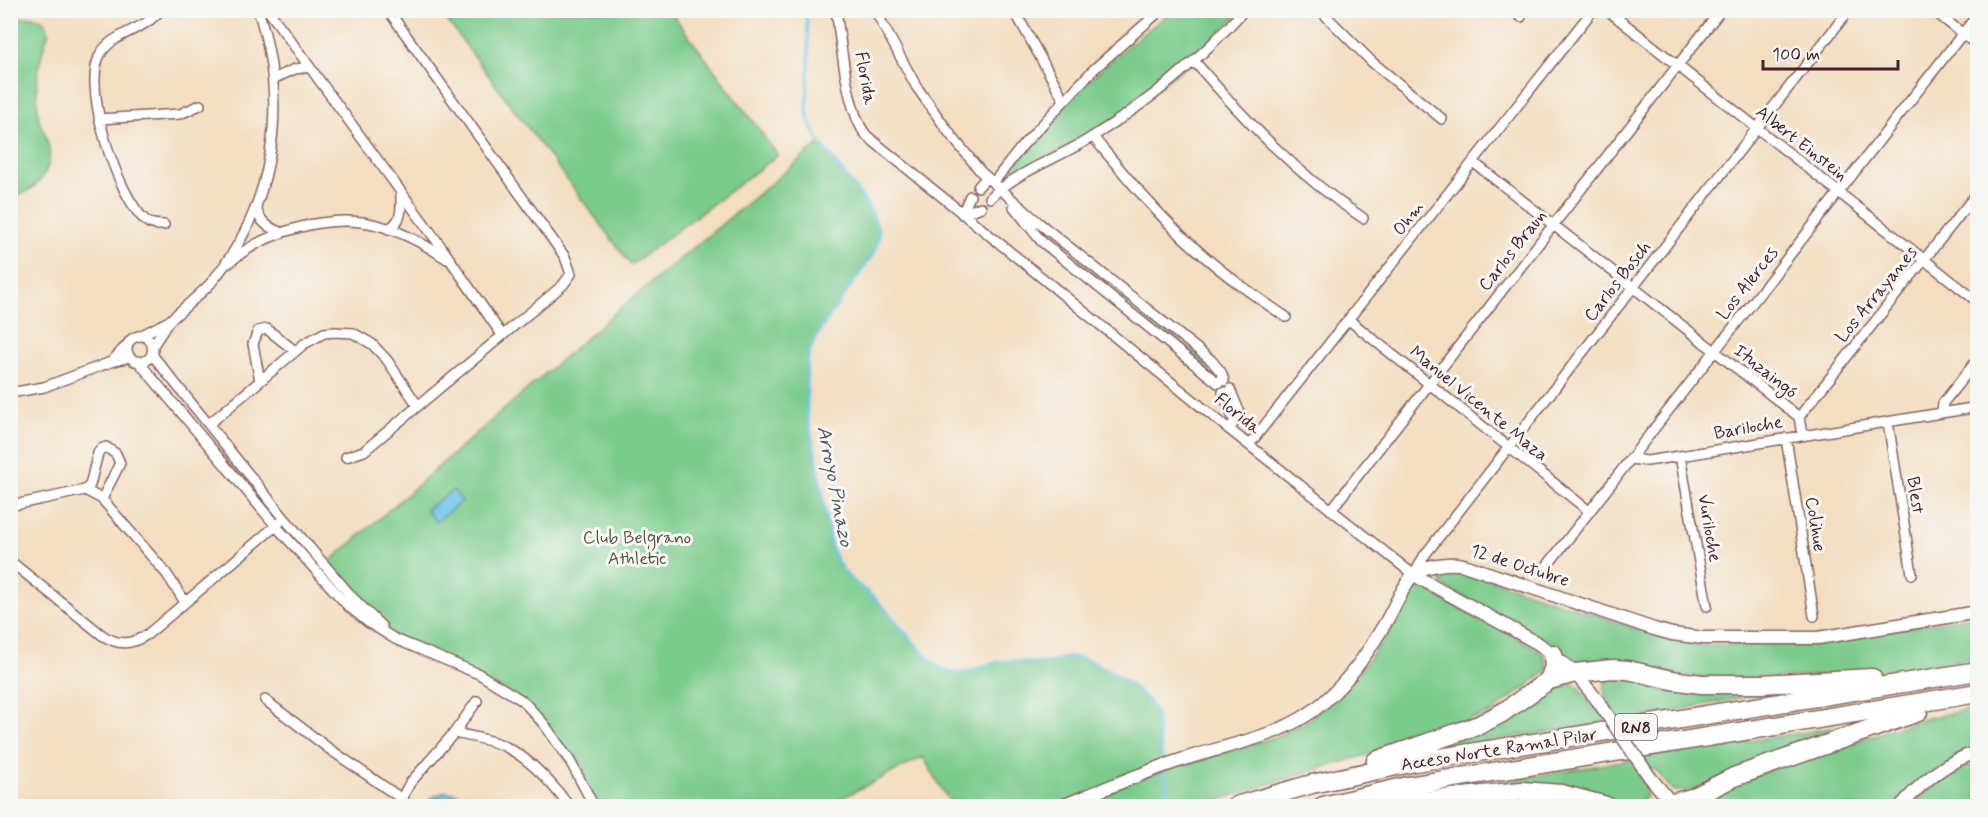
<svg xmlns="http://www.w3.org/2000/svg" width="1988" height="817" font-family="Mynerve,sans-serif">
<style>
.green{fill:#7acb8c;stroke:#62755c;stroke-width:1.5}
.water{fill:#6bc4e8;stroke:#5a728a;stroke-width:1.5}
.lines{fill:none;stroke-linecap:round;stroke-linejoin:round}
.stream{stroke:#6bc4e8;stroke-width:3}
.minor-casing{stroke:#856260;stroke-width:12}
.tertiary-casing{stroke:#856260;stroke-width:15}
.motorway-casing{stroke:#856260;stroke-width:21}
.minor{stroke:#fff;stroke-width:9}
.tertiary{stroke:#fff;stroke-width:12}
.motorway{stroke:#fff;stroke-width:18}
.tertiary-bridge-casing{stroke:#856260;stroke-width:15;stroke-linecap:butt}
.tertiary-bridge{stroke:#fff;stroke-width:12}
.labels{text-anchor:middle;stroke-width:6;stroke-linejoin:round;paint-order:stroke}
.shield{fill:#f6f6f2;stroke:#7e6067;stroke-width:1.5}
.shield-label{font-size:16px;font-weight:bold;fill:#4a1f2b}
.street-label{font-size:18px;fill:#4a1f2b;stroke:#f6f6f2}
.park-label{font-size:18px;fill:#585348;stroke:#f6f6f2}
.water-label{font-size:20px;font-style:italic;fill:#545164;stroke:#f6f6f2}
</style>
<rect width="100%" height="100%" fill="#f6f6f2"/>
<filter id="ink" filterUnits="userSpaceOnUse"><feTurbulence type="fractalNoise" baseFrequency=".0167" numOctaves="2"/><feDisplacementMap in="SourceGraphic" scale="12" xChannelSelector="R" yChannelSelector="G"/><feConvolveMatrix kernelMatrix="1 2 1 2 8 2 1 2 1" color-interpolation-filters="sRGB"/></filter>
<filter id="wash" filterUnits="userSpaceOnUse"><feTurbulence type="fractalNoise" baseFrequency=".008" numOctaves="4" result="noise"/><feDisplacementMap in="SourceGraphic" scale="24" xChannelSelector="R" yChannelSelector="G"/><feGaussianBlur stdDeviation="1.35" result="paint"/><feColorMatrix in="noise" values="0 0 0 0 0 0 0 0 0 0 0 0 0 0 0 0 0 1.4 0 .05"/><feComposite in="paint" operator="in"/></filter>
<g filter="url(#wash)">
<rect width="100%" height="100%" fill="#f3dec1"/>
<path class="green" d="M440 11H670L778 155 631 265Z
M1172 11H1241C1224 28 1207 47 1189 63 1137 108 1078 143 1017 173L1012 175 1009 174C1050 112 1113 55 1172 11Z
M11 16C29 22 42 8 49 32 42 51 36 71 37 91 37 99 37 110 39 118 40 126 45 133 47 140 56 167 38 192 11 197Z
M820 143 862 197 871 211 879 230V239L872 255 822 327 809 351 807 366V415L816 456 831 546C834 556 839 566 846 574 856 584 868 592 878 601 895 617 928 666 949 672 965 677 985 663 1002 661 1016 660 1030 663 1043 663 1054 663 1063 655 1074 657 1099 660 1145 690 1155 712L1163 766 1062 806H952L923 757 826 806H594L578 774 516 696 395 639 326 565 617 311Z
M1039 230 1213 367 1212 369 1208 370 1049 243 1039 232Z
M1456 568 1671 640 1696 645H1713L1823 642 1977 615V658L1895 670 1829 676 1713 679 1579 663 1522 627 1447 588 1442 584 1441 578 1444 570Z
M1420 589H1424L1532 646 1544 655 1548 670 1492 712 1386 749 1272 783 1200 806H1074L1137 779 1275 737 1303 724 1342 692 1358 674 1390 630 1406 599 1415 590Z
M1610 676 1784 689 1622 721 1411 752 1541 692 1571 682 1579 687 1593 709 1610 705C1604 695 1601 685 1610 676Z
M1977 708V747L1915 783 1894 806H1700L1702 803 1740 780 1922 719Z
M1871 722 1689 791H1673L1655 769 1638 772 1646 786V797L1638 803 1629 804 1460 789 1646 757Z
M1977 762V806H1912L1943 777Z
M1512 796 1587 806H1411Z"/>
<path class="water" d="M453 490 462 501 436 522 426 510Z
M445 792 459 794 472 806H423L432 798Z"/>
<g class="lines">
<path class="stream" d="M806 10 809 55 807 109 809 121 820 143 862 197 871 211 879 230V239L872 256 822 327 809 351 807 366V415L816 456 831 546C834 556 839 566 846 574 856 584 868 592 878 601 895 617 928 666 949 672 965 677 986 663 1002 661 1016 660 1030 663 1043 663 1054 663 1063 655 1074 657 1099 660 1145 690 1155 712L1163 763
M1164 770 1170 806"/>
</g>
</g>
<g filter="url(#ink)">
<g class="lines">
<defs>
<path id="minor" d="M160 10C145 31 109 33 99 57 83 92 118 197 146 221 151 225 158 225 164 225
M268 10 442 248 502 335
M836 10C841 42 847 114 867 136L1230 430 1414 575 1424 556 1849 10
M875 10 916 86 950 134 981 172 1039 223 1211 360 1221 372 1224 381
M1014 10 1064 100
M1320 10 1372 62 1442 119
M1513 10 1521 17
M1607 10 1978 302
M1933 10 1978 46
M1195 62C1245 120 1298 176 1363 218
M273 79 295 69 309 67
M99 119 180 114 200 105
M1093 137C1125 175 1157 215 1195 248 1223 274 1255 296 1286 317
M1473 162 1799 417 1802 435
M993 183 1023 145 1093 70 1161 10
M978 187 987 177
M990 198C1018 171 1059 158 1092 137 1149 102 1200 60 1244 10
M256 207C259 222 269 228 282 233
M1014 207 1041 241 1218 383
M962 214 981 207
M962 214 970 196
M388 229C403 221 401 210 401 195
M229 263C265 231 330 213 377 225 401 231 426 245 447 259
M1349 320 1589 511
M169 321C183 309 197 297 210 284 275 207 289 105 258 10
M140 336 169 321 152 347
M127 349a13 13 0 1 1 26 0a13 13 0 1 1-26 0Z
M128 344 111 362 130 357
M152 352 154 357 285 519 353 598 382 627
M138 361 276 526 348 606 369 623 395 639 479 674 523 701 544 724 570 761 594 806
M260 381 253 344 258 331 267 329 295 351
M1223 392 1234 420
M10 393 44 387 111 362
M1942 413 1943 403 1978 359
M1799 417 1978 192
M1888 422 1912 574
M209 424 304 344 324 333 334 332 353 333 372 344 387 360 418 406
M1230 430 1239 411 1230 389
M1786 438 1814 616
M1249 445 1593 10
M1680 456 1707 606
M346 457 364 451 563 285 571 274 565 257 388 10
M1631 459 1647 461 1680 456 1978 407
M85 490 90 485 98 453 101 449 106 447 116 454 120 463 102 499
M10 506 85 490 102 499 166 573 185 602
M1331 510 1721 10
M10 561 102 635C119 646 131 645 148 634L279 523
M1543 571 1978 14
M265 700 328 748 402 799
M454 733C470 736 488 739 504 746 531 759 552 783 569 806
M401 806 405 792 410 783 454 733 477 701"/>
<path id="tertiary" d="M1414 575 1539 644 1575 673 1598 701
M1649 776 1674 806
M1062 806C1102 790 1141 773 1181 760 1229 744 1285 737 1324 702 1351 678 1369 651 1387 620 1395 606 1402 588 1412 576 1422 565 1450 562 1464 565L1654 629 1672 634 1703 638H1818L1978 612
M1901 806C1922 782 1946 761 1978 752"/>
<path id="motorway" d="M1549 680 1554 667 1553 654
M1376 761 1479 725 1502 713 1549 680 1575 673 1613 669 1628 670 1672 680 1701 684H1761L1872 678
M1236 806 1312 784 1415 762 1978 671
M1323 806 1408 786 1449 779 1978 693
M1374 806 1522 791 1561 794 1606 806
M1661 806 1692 798 1734 777 1918 712"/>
</defs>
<use href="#minor" class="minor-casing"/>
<use href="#tertiary" class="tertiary-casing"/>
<use href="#motorway" class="motorway-casing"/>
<use href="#minor" class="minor"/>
<use href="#tertiary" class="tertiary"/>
<use href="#motorway" class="motorway"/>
<defs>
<path id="tertiary-bridge" d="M1598 701 1649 776"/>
</defs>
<use href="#tertiary-bridge" class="tertiary-bridge-casing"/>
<use href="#tertiary-bridge" class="tertiary-bridge"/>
</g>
</g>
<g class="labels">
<rect class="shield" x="1615" y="714" width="42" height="26" rx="4.5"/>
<g class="shield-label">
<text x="1636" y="733">RN8</text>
</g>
<g class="street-label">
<text transform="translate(866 78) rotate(80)" y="6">Florida</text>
<text transform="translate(1802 143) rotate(38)" y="6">Albert Einstein</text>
<text transform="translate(1408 218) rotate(-52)" y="6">Ohm</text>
<text transform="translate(1512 250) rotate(-52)" y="6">Carlos Braun</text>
<text transform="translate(1617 281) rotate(-52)" y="6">Carlos Bosch</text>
<text transform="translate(1747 283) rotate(-52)" y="6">Los Alerces</text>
<text transform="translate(1876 294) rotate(-51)" y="6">Los Arrayanes</text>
<text transform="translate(1766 371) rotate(38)" y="6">Ituzaingó</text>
<text transform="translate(1479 403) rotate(39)" y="6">Manuel Vicente Maza</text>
<text transform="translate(1238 413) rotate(39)" y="6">Florida</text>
<text transform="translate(1748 427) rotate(-10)" y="6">Bariloche</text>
<text transform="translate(1916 495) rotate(81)" y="6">Blest</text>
<text transform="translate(1816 524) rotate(81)" y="6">Colihue</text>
<text transform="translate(1710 528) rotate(80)" y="6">Vuriloche</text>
<text transform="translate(1520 565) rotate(18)" y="6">12 de Octubre</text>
<text transform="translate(1499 749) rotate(-9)" y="6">Acceso Norte Ramal Pilar</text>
</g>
<g class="park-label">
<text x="637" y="543">Club Belgrano<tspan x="637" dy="21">Athletic</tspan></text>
</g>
<g class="water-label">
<text transform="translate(836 486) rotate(79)" y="7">Arroyo Pinazo</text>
</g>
</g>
<rect width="1988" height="817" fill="none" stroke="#f6f6f2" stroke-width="36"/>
<path d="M1763 60v9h135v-9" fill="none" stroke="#4a1f2b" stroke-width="3"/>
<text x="1772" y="60" font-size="18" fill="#4a1f2b" stroke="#f6f6f2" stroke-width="4.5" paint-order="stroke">100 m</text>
</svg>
